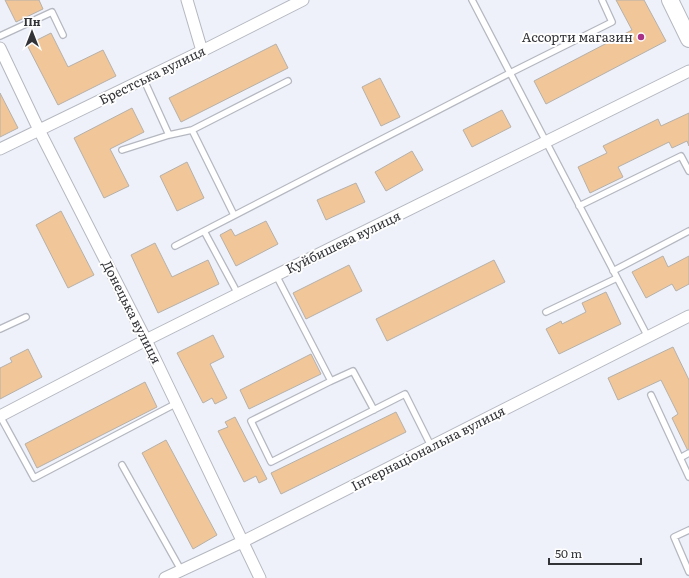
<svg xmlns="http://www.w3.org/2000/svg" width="689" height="578" font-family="Literata,serif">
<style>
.building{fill:#f1c799;stroke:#b6b0a9}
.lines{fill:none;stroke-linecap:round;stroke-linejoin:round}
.service-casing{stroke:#b5b8c0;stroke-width:8}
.minor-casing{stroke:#b5b8c0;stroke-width:13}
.secondary-casing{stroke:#b5b8c0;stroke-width:18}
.service{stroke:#fff;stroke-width:5.5}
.minor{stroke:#fff;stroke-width:11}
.secondary{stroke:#fff;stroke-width:16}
.poi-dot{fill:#a93288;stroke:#fefefe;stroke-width:1.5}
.labels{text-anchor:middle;stroke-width:4;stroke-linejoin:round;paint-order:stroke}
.poi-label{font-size:13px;fill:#323337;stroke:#fefefe;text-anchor:end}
.street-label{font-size:13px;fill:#323337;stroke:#fefefe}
</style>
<rect width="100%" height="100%" fill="#eef1fa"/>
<path class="building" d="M5 0H39L43 9 16 22Z
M616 0H644L666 41 546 104 534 81 632 30Z
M51 33 68 67 103 50 116 76 58 105 27 45Z
M276 44 288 68 181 122 169 98Z
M380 78 400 117 381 126 362 87Z
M0 93 18 128 0 137Z
M132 108 144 132 110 149 129 186 104 198 74 138Z
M502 110 511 127 472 147 463 130Z
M689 113V146L687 141 672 148 669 142 618 167 623 177 590 193 578 167 607 153 603 146 658 119 661 126Z
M412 151 423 170 386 191 375 172Z
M187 162 204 198 177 211 160 176Z
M356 183 365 202 326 220 317 200Z
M61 211 94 275 68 288 36 225Z
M266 221 278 244 236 266 220 235 231 229 235 236Z
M155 243 172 277 208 260 219 284 158 313 131 255Z
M663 256 668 267 689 256V284L676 291 672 284 646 298 632 272Z
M494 260 505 282 387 341 376 319Z
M349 265 362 291 306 319 293 293Z
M606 292 621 324 559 354 546 329 561 321 562 324 586 312 582 303Z
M213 335 224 357 210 364 227 398 215 404 212 398 203 403 177 353Z
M673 347 689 380V453L672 418 678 414 661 380 618 400 608 378Z
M28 349 42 377 0 399V368L12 362 10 358Z
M311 354 321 374 249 409 240 390Z
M145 382 157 407 37 468 25 444Z
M396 412 406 432 281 494 271 473Z
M235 417 267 479 259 483 256 476 244 482 218 431 228 427 225 422Z
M166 440 217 535 193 549 142 453Z"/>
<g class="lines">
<defs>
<path id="service" d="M472 0 648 337
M0 36 52 12 63 35
M144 80 169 135
M192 130 234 215
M122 150 169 135 192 130 288 81
M579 206 681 156 689 171
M204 231 238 294
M175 246 510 73 612 22 602 0
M613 271 689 231
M276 275 331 381 251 421 271 462 405 394 431 446
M546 312 617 278
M0 329 26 317
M331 381 353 371 374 410
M651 395 689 477
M0 416 34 478 177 403
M680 458 689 453
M122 465 181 570
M689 530 674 537 689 572"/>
<path id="minor" d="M187 0 202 51
M0 48 39 130 146 340 260 578
M0 149 202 51 303 0
M0 416 146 340 238 294 689 71
M165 578 242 542 689 316"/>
<path id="secondary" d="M670 0 689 39"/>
</defs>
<use href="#service" class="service-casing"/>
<use href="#minor" class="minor-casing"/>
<use href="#secondary" class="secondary-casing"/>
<use href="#service" class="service"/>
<use href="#minor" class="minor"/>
<use href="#secondary" class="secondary"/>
</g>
<circle class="poi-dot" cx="641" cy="37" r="4"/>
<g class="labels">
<g class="poi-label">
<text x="633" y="42">Ассорти магазин</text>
</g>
<g class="street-label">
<text transform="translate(152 75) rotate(-26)" y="5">Брестська вулиця</text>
<text transform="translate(343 242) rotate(-26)" y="5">Куйбишева вулиця</text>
<text transform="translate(132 312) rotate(63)" y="5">Донецька вулиця</text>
<text transform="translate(428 448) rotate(-27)" y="5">Інтернаціональна вулиця</text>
</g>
</g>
<g transform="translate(32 32)" stroke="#fefefe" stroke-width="3" paint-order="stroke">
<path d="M0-3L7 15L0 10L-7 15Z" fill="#323337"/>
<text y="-6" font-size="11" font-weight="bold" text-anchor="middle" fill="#323337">Пн</text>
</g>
<path d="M549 558v6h92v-6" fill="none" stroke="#323337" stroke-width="2"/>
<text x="555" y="558" font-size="12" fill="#323337" stroke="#fefefe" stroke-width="3" paint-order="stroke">50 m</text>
</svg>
